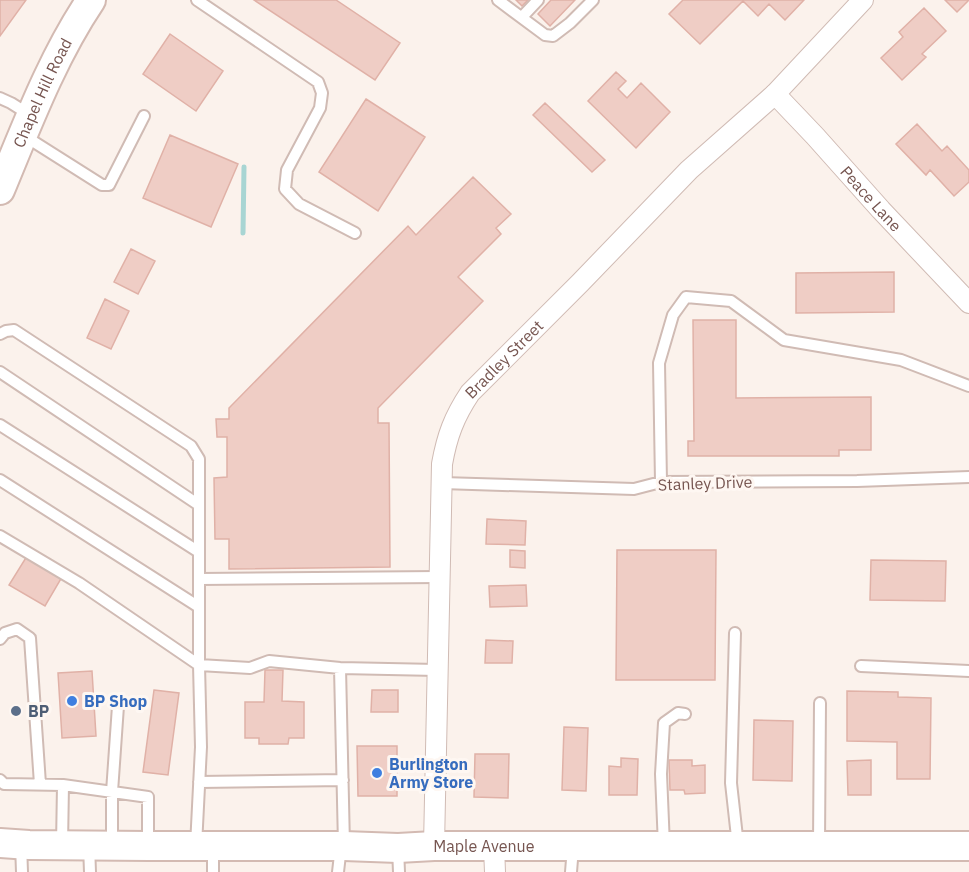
<svg xmlns="http://www.w3.org/2000/svg" width="969" height="872" font-family="'IBM Plex Sans',sans-serif">
<style>
.lines{fill:none;stroke-linecap:round;stroke-linejoin:round}
.stream{stroke:#a8d5d3;stroke-width:5}
.building{fill:#efcdc5;stroke:#e0b1a7;stroke-width:1.5}
.lane-casing{stroke:#d0bbb4;stroke-width:14}
.street-casing{stroke:#d0bbb4;stroke-width:22}
.secondary-casing{stroke:#d3bab2;stroke-width:32}
.lane{stroke:#fff;stroke-width:10}
.street{stroke:#fff;stroke-width:20}
.secondary{stroke:#fff;stroke-width:28}
.shop-dot{fill:#3f7fe0;stroke:#fef7f2;stroke-width:2}
.service-dot{fill:#5c6f8a;stroke:#fef7f2;stroke-width:2}
.labels{text-anchor:middle;stroke-width:6;stroke-linejoin:round;paint-order:stroke}
.street-label{font-size:16px;fill:#765550;stroke:#fef7f2}
.shop-label{font-size:16px;font-weight:bold;fill:#366cbe;stroke:#fef7f2;text-anchor:start}
.service-label{font-size:16px;font-weight:bold;fill:#4e5e75;stroke:#fef7f2;text-anchor:start}
</style>
<rect width="100%" height="100%" fill="#fbf2ec"/>
<g class="lines">
<path class="stream" d="M243 233 244 167"/>
</g>
<path class="building" d="M0 0H26L0 36Z
M254 0H336L400 43 375 80Z
M516 0H528L522 6Z
M551 0H575L550 26 538 14Z
M683 0H804L785 20 769 4 758 16 743 1 700 44 669 14Z
M945 0H969L957 12Z
M924 8 946 31 922 54 926 57 902 80 881 58 903 37 899 32Z
M170 34 223 71 196 111 143 74Z
M616 72 626 81 618 89 627 98 641 83 670 112 636 148 588 101Z
M366 99 425 137 378 211 319 172Z
M545 103 605 160 592 172 533 115Z
M917 124 942 151 947 146 969 170V182L954 196 930 170 926 175 896 144Z
M170 135 238 164 211 227 143 198Z
M473 177 511 214 496 228 501 234 458 277 483 301 378 408V423H389L390 567 229 569V539H215L214 478 227 477V437H217L216 419H229V408L408 226 416 235Z
M131 249 155 261 138 294 114 282Z
M894 272V312L796 313V273Z
M105 299 129 311 111 349 87 338Z
M693 320H736V398L871 397V450H839V456H688V441H694Z
M487 519 526 521 525 545 486 544Z
M510 550 525 551V568L510 567Z
M617 550H716L715 680H616Z
M27 556 62 577 45 606 9 585Z
M871 560 946 561 945 601 870 600Z
M526 585 527 606 490 607 489 586Z
M486 640 513 641 512 663H485Z
M265 670H283L282 701 304 702V738H289L288 744H259V738H245V702H264Z
M92 671 96 736 62 738 58 673Z
M154 690 179 693 168 775 143 772Z
M372 690H398V712H371Z
M847 691 898 692V697L931 698 930 779H897V742L847 741Z
M754 720 793 721 792 781 753 780Z
M564 727 588 728 586 791 562 790Z
M357 746H397V796H358Z
M475 754H509L508 798 474 797Z
M621 758 638 759 637 795H609V766L621 767Z
M669 760H692V766L705 765V793L685 794 684 790H670Z
M871 760V795H848L847 761Z"/>
<g class="lines">
<defs>
<path id="lane" d="M197 0 318 82 322 93 320 108 287 170 285 189 299 204 355 233
M498 0 545 35 553 36 570 23 593 0
M522 17 538 0
M0 98 11 103 30 115
M23 135 102 185H109L144 116
M0 334 6 331 14 330 191 446 199 459V665L201 747 196 846
M0 372 199 505
M0 425 199 552
M0 480 199 607
M661 482 659 363 673 315 686 297 731 301 784 340 901 360 969 386
M442 483 634 489 661 482 857 481 969 477
M0 536 79 583 199 665 250 668 269 661 340 668 437 670
M200 579 439 577
M735 633 731 783 738 846
M0 639 5 633 17 629 30 638 40 784
M861 666 969 671
M340 668 344 845
M0 780 4 784 63 785 62 845
M199 782 343 780
M63 785 148 797V846
M112 843V792L118 706
M21 844 22 872
M819 844 820 703
M89 845 90 872
M664 846 661 774 664 723 678 713 685 714
M398 848 399 872
M213 872V848
M338 872 341 846
M571 872 573 847"/>
<g id="street">
<path id="s1" d="M775 94 815 136 881 210 969 303"/>
<path id="s2" d="M434 846 442 464C447 436 454 417 470 393L580 283 689 170 775 94 863 0"/>
<path d="M494 847 495 872"/>
</g>
<g id="secondary">
<path id="s3" d="M0 190C27 125 52 58 91 0"/>
<path id="s4" d="M0 843 29 845 148 846H344L398 848 434 846H969"/>
</g>
</defs>
<use href="#lane" class="lane-casing"/>
<use href="#street" class="street-casing"/>
<use href="#secondary" class="secondary-casing"/>
<use href="#lane" class="lane"/>
<use href="#street" class="street"/>
<use href="#secondary" class="secondary"/>
</g>
<g class="shop-dot">
<circle cx="72" cy="701" r="6"/>
<circle cx="377" cy="773" r="6"/>
</g>
<circle class="service-dot" cx="16" cy="711" r="6"/>
<g class="labels">
<g class="street-label">
<text dy="6" stroke="none"><textPath href="#s3" startOffset="106">Chapel Hill Road</textPath></text>
<text dy="6" stroke="none"><textPath href="#s1" startOffset="142">Peace Lane</textPath></text>
<text dy="6" stroke="none"><textPath href="#s2" startOffset="507">Bradley Street</textPath></text>
<text transform="translate(705 483) rotate(-2)" y="6">Stanley Drive</text>
<text dy="6" stroke="none"><textPath href="#s4" startOffset="484">Maple Avenue</textPath></text>
</g>
<g class="shop-label">
<text x="84" y="707">BP Shop</text>
<text x="389" y="770">Burlington<tspan x="389" dy="18">Army Store</tspan></text>
</g>
<g class="service-label">
<text x="28" y="717">BP</text>
</g>
</g>
</svg>
